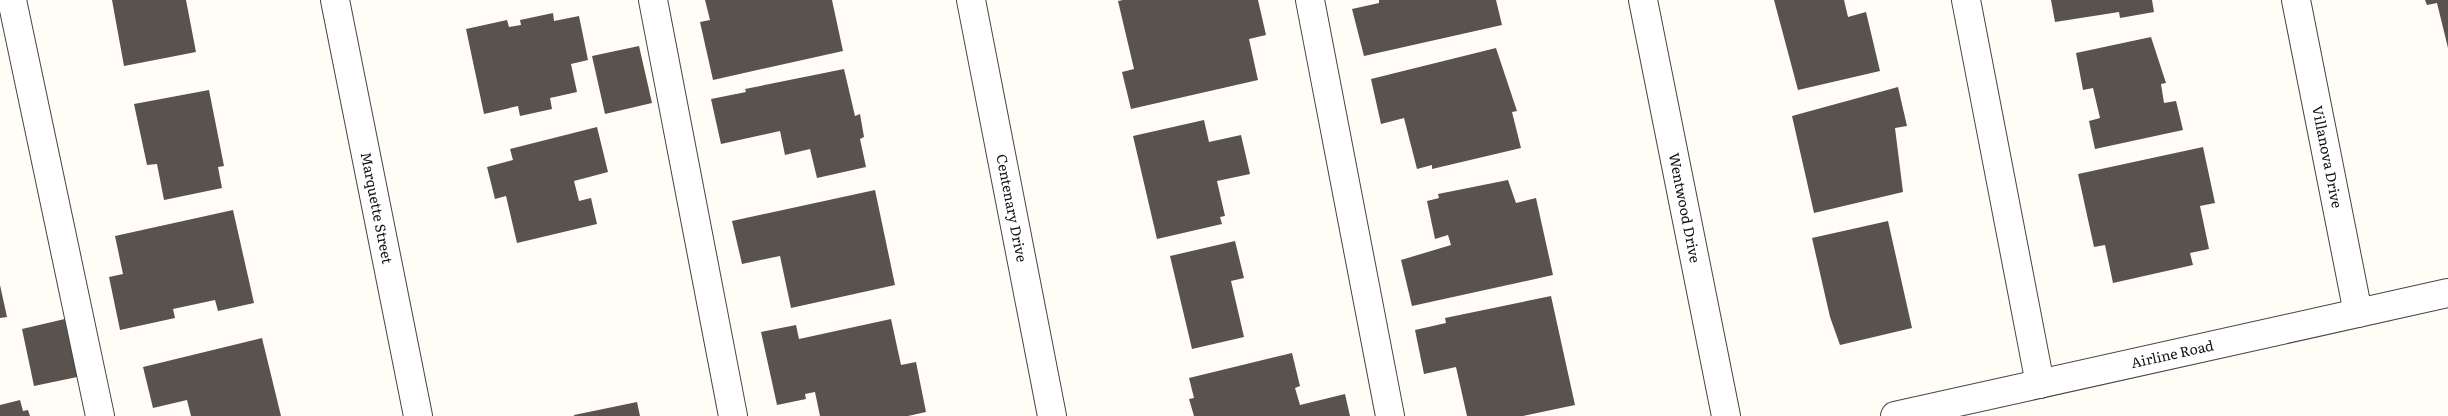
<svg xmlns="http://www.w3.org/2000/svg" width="2448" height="416" font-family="Literata,serif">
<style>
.building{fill:#5a524d}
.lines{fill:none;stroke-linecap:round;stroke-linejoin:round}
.minor-casing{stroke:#444;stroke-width:30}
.minor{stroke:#fff;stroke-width:28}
.labels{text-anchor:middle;stroke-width:5;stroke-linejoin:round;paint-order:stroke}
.street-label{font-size:14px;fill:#111;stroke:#fff}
</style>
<rect width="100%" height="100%" fill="#fffdf5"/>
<path class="building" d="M112 0H186L196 52 124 66Z
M705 0H832L843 51 713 80 700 22 710 20Z
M1123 0H1258L1266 35 1249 39 1258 80 1131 109 1122 72 1134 69 1118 1Z
M1379 0H1496L1502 25 1364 56 1352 9 1379 3Z
M1774 0H1844L1848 17 1866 12 1880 71 1798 90Z
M2051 0H2152L2154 12 2120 18 2119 12 2055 22Z
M2425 0H2448V48L2437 3 2427 5Z
M553 13 554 21 579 16 588 60 571 64 577 92 550 98 552 109 520 116 518 106 484 114 466 29 507 20 509 27 521 25 520 20Z
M2151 37 2166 83 2161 84 2164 103 2176 101 2183 130 2095 149 2089 121 2100 118 2093 88 2083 90 2076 53Z
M639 46 652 103 605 114 592 56Z
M1496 48 1517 111 1512 112 1521 148 1432 169V165L1417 169 1404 118 1381 124 1371 79Z
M844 69 855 116 860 114 864 137 860 139 866 167 817 178 810 149 785 155 780 131 721 144 711 99 746 92 745 89Z
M1898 87 1907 126 1895 128 1903 192 1814 213 1792 116Z
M209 90 224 166 218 167 222 188 164 200 157 164 147 165 134 104Z
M1204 120 1209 142 1241 135 1250 174 1217 181 1225 216 1220 217 1222 224 1157 239 1133 136Z
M597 127 608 172 574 181 579 201 591 198 597 224 517 243 506 196 495 199 487 167 513 160 510 149Z
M2203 147 2215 203 2200 206 2209 249 2190 253 2193 265 2113 283 2105 245 2094 247 2078 174Z
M1508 180 1516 203 1536 198 1553 275 1412 306 1401 260 1451 245 1448 235 1435 239 1427 201 1439 198 1438 194Z
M875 190 895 285 791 308 780 256 742 264 732 221Z
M233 210 254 303 218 311 215 300 173 309 175 318 120 330 109 277 123 274 115 236Z
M1888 221 1912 328 1840 345 1830 317 1812 238Z
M1235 241 1244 278 1231 281 1244 337 1192 349 1170 256Z
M0 285 7 317 0 318Z
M1551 296 1575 405 1523 416H1467L1456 367 1424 374 1415 330 1446 323 1445 318Z
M69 318 82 376 34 386 22 329Z
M891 319 901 365 916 362 926 412 908 416H820L815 392 805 394 806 399 777 405 761 332 796 325 799 339Z
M262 338 281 416H191L187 400 153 408 143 367Z
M1292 353 1300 386 1295 388 1300 405 1345 394 1350 416H1194L1189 399 1194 398 1189 378Z
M20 400 23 411 28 410 30 416H0V405Z
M637 402 640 416H574V415Z"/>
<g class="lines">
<defs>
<g id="minor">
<path d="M12 0 100 416"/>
<path id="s1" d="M335 0 418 416"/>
<path d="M653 0 733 416"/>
<path id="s2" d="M971 0 1052 416"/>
<path d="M1310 0 1390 416"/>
<path id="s3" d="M1643 0 1726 416"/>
<path d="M1966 0 2040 384"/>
<path id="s4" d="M2296 0 2358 313"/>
<path id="s5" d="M1895 416 2448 293"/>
</g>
</defs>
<use href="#minor" class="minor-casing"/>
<use href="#minor" class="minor"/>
</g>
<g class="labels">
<g class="street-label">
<text dy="5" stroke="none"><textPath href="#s4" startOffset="160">Villanova Drive</textPath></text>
<text dy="5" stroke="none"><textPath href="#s1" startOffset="212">Marquette Street</textPath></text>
<text dy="5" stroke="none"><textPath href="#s2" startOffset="212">Centenary Drive</textPath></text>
<text dy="5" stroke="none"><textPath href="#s3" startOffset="212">Wentwood Drive</textPath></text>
<text dy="5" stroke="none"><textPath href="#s5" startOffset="284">Airline Road</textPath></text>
</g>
</g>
</svg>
